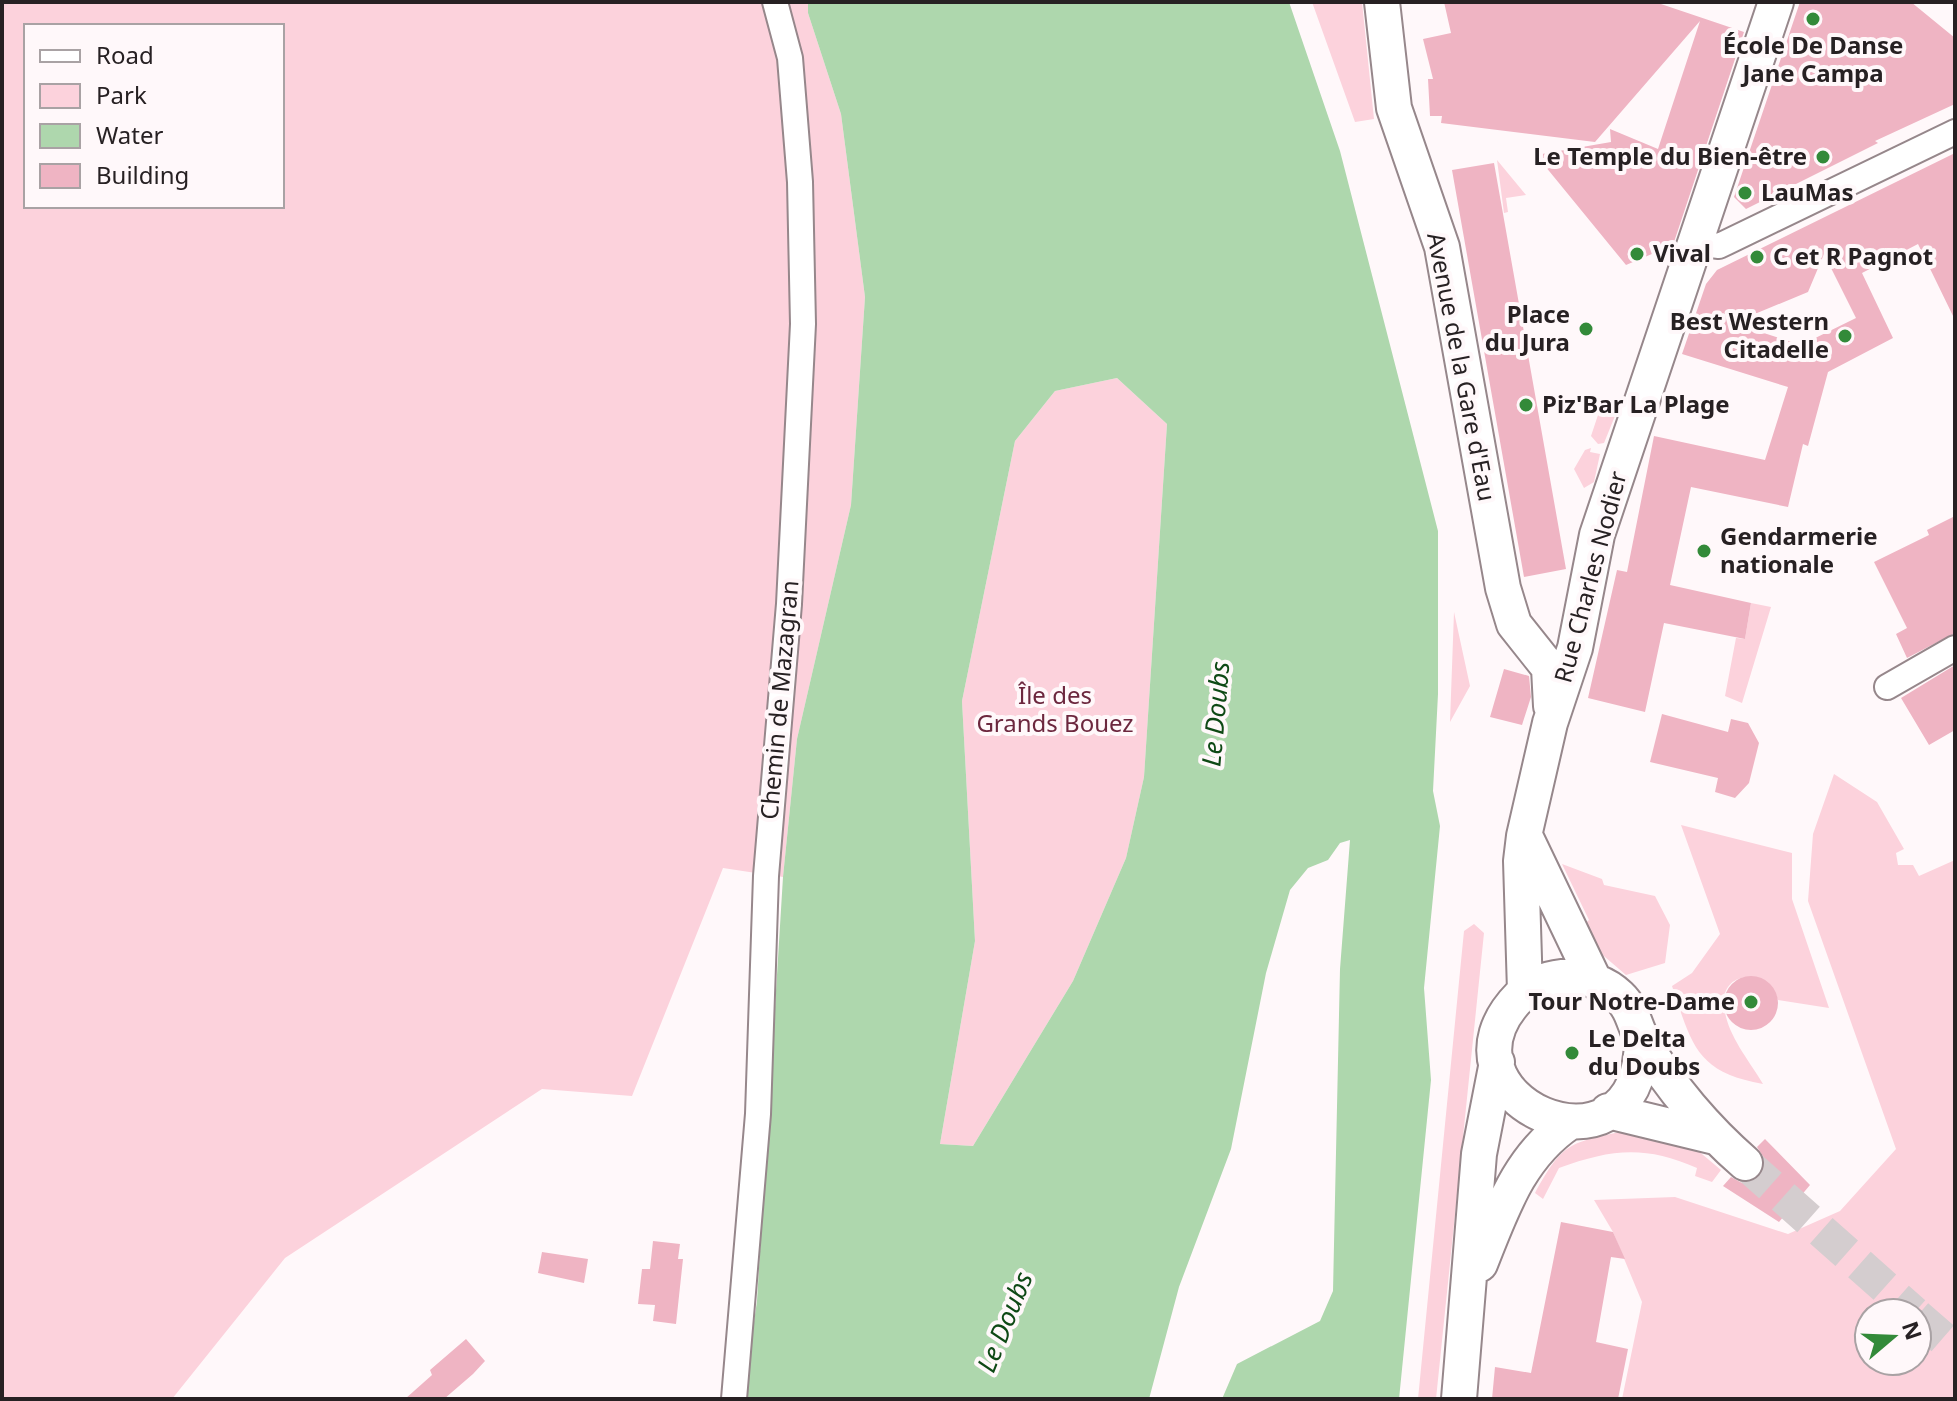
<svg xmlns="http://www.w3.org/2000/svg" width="1957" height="1401" font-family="'Noto Sans',sans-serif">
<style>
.green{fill:#fcd2dc;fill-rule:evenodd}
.water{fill:#aed7ad;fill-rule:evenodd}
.building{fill:#efb4c3;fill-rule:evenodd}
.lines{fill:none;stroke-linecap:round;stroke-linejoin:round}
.secondary-tunnel{stroke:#d4cdcf;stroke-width:34;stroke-dasharray:34 17;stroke-linecap:butt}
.minor-casing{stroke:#96878b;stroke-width:28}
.secondary-casing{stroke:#96878b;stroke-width:38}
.minor{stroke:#fff;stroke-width:24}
.secondary{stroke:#fff;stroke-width:34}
.poi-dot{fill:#338a39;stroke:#fff8fa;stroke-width:3}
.labels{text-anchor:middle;stroke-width:8;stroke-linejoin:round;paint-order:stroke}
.poi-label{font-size:24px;font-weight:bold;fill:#272123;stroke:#fff8fa;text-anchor:start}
.street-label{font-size:24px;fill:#272123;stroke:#fff8fa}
.park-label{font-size:24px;fill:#6c273e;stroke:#fff8fa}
.water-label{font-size:26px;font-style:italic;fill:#0e4915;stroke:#fff8fa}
</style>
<rect width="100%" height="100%" fill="#fff8fa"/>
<path class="green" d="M2 2H808V13L841 114 865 297 851 505 797 739 783 877 723 868 632 1096 542 1089 285 1258 172 1399H2ZM26 26H282V206H26Z
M1312 2H1362L1374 119 1355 122Z
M1497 160 1526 195 1506 198 1508 212 1504 213Z
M1117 378 1167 424 1144 777 1126 858 1073 981 973 1146 940 1144 975 941 962 701 1015 441 1055 391Z
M1600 409H1610L1615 416 1604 443 1598 444 1591 436Z
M1591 448 1590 452 1600 454 1594 482 1584 488 1574 469 1585 450Z
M1751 603 1771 607 1742 703 1725 696 1736 638 1745 639Z
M1454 612 1470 686 1450 722Z
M1834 774 1877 802 1904 849 1896 853 1898 865H1913L1919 876 1955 860V1399H1622L1642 1302 1613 1232 1594 1200 1675 1197 1788 1234 1840 1211 1896 1149 1808 901 1813 834ZM1869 1313H1917V1361H1869Z
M1681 825 1792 853V899L1829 1008 1778 1000C1769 969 1721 969 1724 1005 1726 1034 1749 1060 1763 1084 1696 1072 1692 1045 1672 986L1692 973 1720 934Z
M1562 864 1602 879 1604 885 1655 896 1670 925 1665 963 1626 975 1598 951 1582 926 1589 920Z
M1474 924 1484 933 1436 1399H1418L1464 931Z
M1625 1131 1696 1149 1721 1170 1712 1182 1695 1176 1697 1168C1645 1145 1611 1149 1559 1168L1543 1199 1535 1193C1563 1142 1569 1143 1625 1131Z"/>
<path class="water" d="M808 2H1289L1340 151 1438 531V694L1433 791 1440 826 1424 988 1431 1080 1399 1399H1222L1237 1364 1320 1321 1333 1291 1340 969 1350 840 1340 843 1328 860 1308 868 1290 890 1266 973 1231 1149 1179 1287 1149 1399H743L757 1301 783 877 797 739 851 505 865 297 841 114 808 13ZM1117 378 1167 424 1144 777 1126 858 1073 981 973 1146 940 1144 975 941 962 701 1015 441 1055 391Z"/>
<path class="building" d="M1444 2H1655L1744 32 1673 245 1626 265 1536 155 1611 142 1610 129 1658 149 1700 21 1595 142 1441 123 1442 116H1430L1428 79H1433L1423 39 1451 33Z
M1800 2H1911L1955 38V104L1875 141 1878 143 1746 209 1734 197Z
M1955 153V320L1918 244 1862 273 1893 338 1828 372 1808 446 1803 444 1788 507 1691 487 1670 585 1751 603 1745 639 1664 623 1645 712 1588 698 1617 570 1627 572 1654 436 1765 460 1788 387 1682 354 1706 284 1717 270ZM1824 254 1856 318 1801 345 1733 323 1808 292Z
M1494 163 1566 569 1524 577 1452 170Z
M1955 516V633L1907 658 1896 634 1907 628 1874 562 1929 535 1927 530Z
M1955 665V730L1929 745 1901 698Z
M1504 669 1529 676 1531 697 1522 725 1490 717Z
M1662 714 1728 732 1731 719 1748 723 1759 743 1749 783 1735 798 1715 792 1718 778 1650 762Z
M1724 1003a27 27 0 1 1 54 0a27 27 0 1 1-54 0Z
M1765 1139 1810 1185 1779 1222 1723 1186 1731 1177 1742 1183 1760 1176 1764 1158 1757 1147Z
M1561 1222 1613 1232 1625 1259 1611 1257 1596 1342 1628 1349 1618 1399H1492L1495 1367 1531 1373Z
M653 1241 680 1244 678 1259H683L676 1324 653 1321 655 1305 638 1304 642 1269H650Z
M542 1252 588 1259 584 1283 538 1273Z
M466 1339 485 1361 473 1374 444 1399H405L432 1375 430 1370Z"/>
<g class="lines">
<path class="secondary-tunnel" d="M1745 1163 1914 1313
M1917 1316 1955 1349"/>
<defs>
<path id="minor" d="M1695 243 1719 246 1955 132
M1887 687 1955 648
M734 1399 758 1114 766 876 789 604 803 324 800 182 790 58 775 2"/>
<path id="secondary" d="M1382 2 1394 108 1442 247 1503 588 1514 624 1549 668 1551 706
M1527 840 1594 980
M1525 991 1521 861 1524 836 1550 723 1575 648 1597 535 1776 2
M1642 1041C1639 1196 1421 1097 1520 996 1546 970 1593 971 1619 996 1634 1010 1634 1027 1644 1043 1670 1087 1707 1130 1745 1163
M1608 1111 1715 1137
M1480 1264C1502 1209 1519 1156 1570 1122
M1459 1399 1479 1154 1497 1062"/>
</defs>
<use href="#minor" class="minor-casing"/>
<use href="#secondary" class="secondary-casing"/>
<use href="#minor" class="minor"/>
<use href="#secondary" class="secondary"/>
</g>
<g class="poi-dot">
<circle cx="1813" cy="19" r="8"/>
<circle cx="1823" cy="157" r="8"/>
<circle cx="1745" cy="193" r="8"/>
<circle cx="1637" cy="254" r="8"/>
<circle cx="1757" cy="257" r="8"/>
<circle cx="1586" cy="329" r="8"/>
<circle cx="1845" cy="336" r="8"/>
<circle cx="1526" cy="405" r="8"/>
<circle cx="1704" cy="551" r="8"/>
<circle cx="1751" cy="1002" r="8"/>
<circle cx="1572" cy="1053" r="8"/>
</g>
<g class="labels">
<g class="poi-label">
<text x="1813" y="54" text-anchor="middle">École De Danse<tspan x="1813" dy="28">Jane Campa</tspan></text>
<text x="1807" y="165" text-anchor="end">Le Temple du Bien-être</text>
<text x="1761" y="201">LauMas</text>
<text x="1653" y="262">Vival</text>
<text x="1773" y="265">C et R Pagnot</text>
<text x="1570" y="323" text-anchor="end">Place<tspan x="1570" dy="28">du Jura</tspan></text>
<text x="1829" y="330" text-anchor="end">Best Western<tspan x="1829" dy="28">Citadelle</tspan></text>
<text x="1542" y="413">Piz'Bar La Plage</text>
<text x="1720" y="545">Gendarmerie<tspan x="1720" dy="28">nationale</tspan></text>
<text x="1735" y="1010" text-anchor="end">Tour Notre-Dame</text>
<text x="1588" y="1047">Le Delta<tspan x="1588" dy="28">du Doubs</tspan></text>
</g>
<g class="street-label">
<text transform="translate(1461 367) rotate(79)" y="8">Avenue de la Gare d'Eau</text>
<text transform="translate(1591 577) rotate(-75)" y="8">Rue Charles Nodier</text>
<text transform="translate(780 700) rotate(-85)" y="8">Chemin de Mazagran</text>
</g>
<g class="park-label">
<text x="1055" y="704">Île des<tspan x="1055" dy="28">Grands Bouez</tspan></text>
</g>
<g class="water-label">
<text transform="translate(1216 714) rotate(-85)" y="9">Le Doubs</text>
<text transform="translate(1005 1322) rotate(-68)" y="9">Le Doubs</text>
</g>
</g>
<rect width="1957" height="1401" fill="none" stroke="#272123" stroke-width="8"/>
<rect x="24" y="24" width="260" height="184" fill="#fff8fa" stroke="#a9a2a4" stroke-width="2"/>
<rect x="40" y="50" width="40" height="12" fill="#ffffff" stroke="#a9a2a4" stroke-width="2"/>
<text x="96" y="64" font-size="24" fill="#272123">Road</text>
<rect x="40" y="84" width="40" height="24" fill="#fcd2dc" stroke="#a9a2a4" stroke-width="2"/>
<text x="96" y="104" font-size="24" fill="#272123">Park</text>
<rect x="40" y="124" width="40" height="24" fill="#aed7ad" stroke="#a9a2a4" stroke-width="2"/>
<text x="96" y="144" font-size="24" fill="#272123">Water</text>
<rect x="40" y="164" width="40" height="24" fill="#efb4c3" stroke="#a9a2a4" stroke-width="2"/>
<text x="96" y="184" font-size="24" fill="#272123">Building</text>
<g transform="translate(1893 1337) rotate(71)"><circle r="38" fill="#fff8fa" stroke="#a9a2a4" stroke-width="2"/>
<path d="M0-6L14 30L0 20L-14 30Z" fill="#338a39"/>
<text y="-12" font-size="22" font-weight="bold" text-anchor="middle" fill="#272123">N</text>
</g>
</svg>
